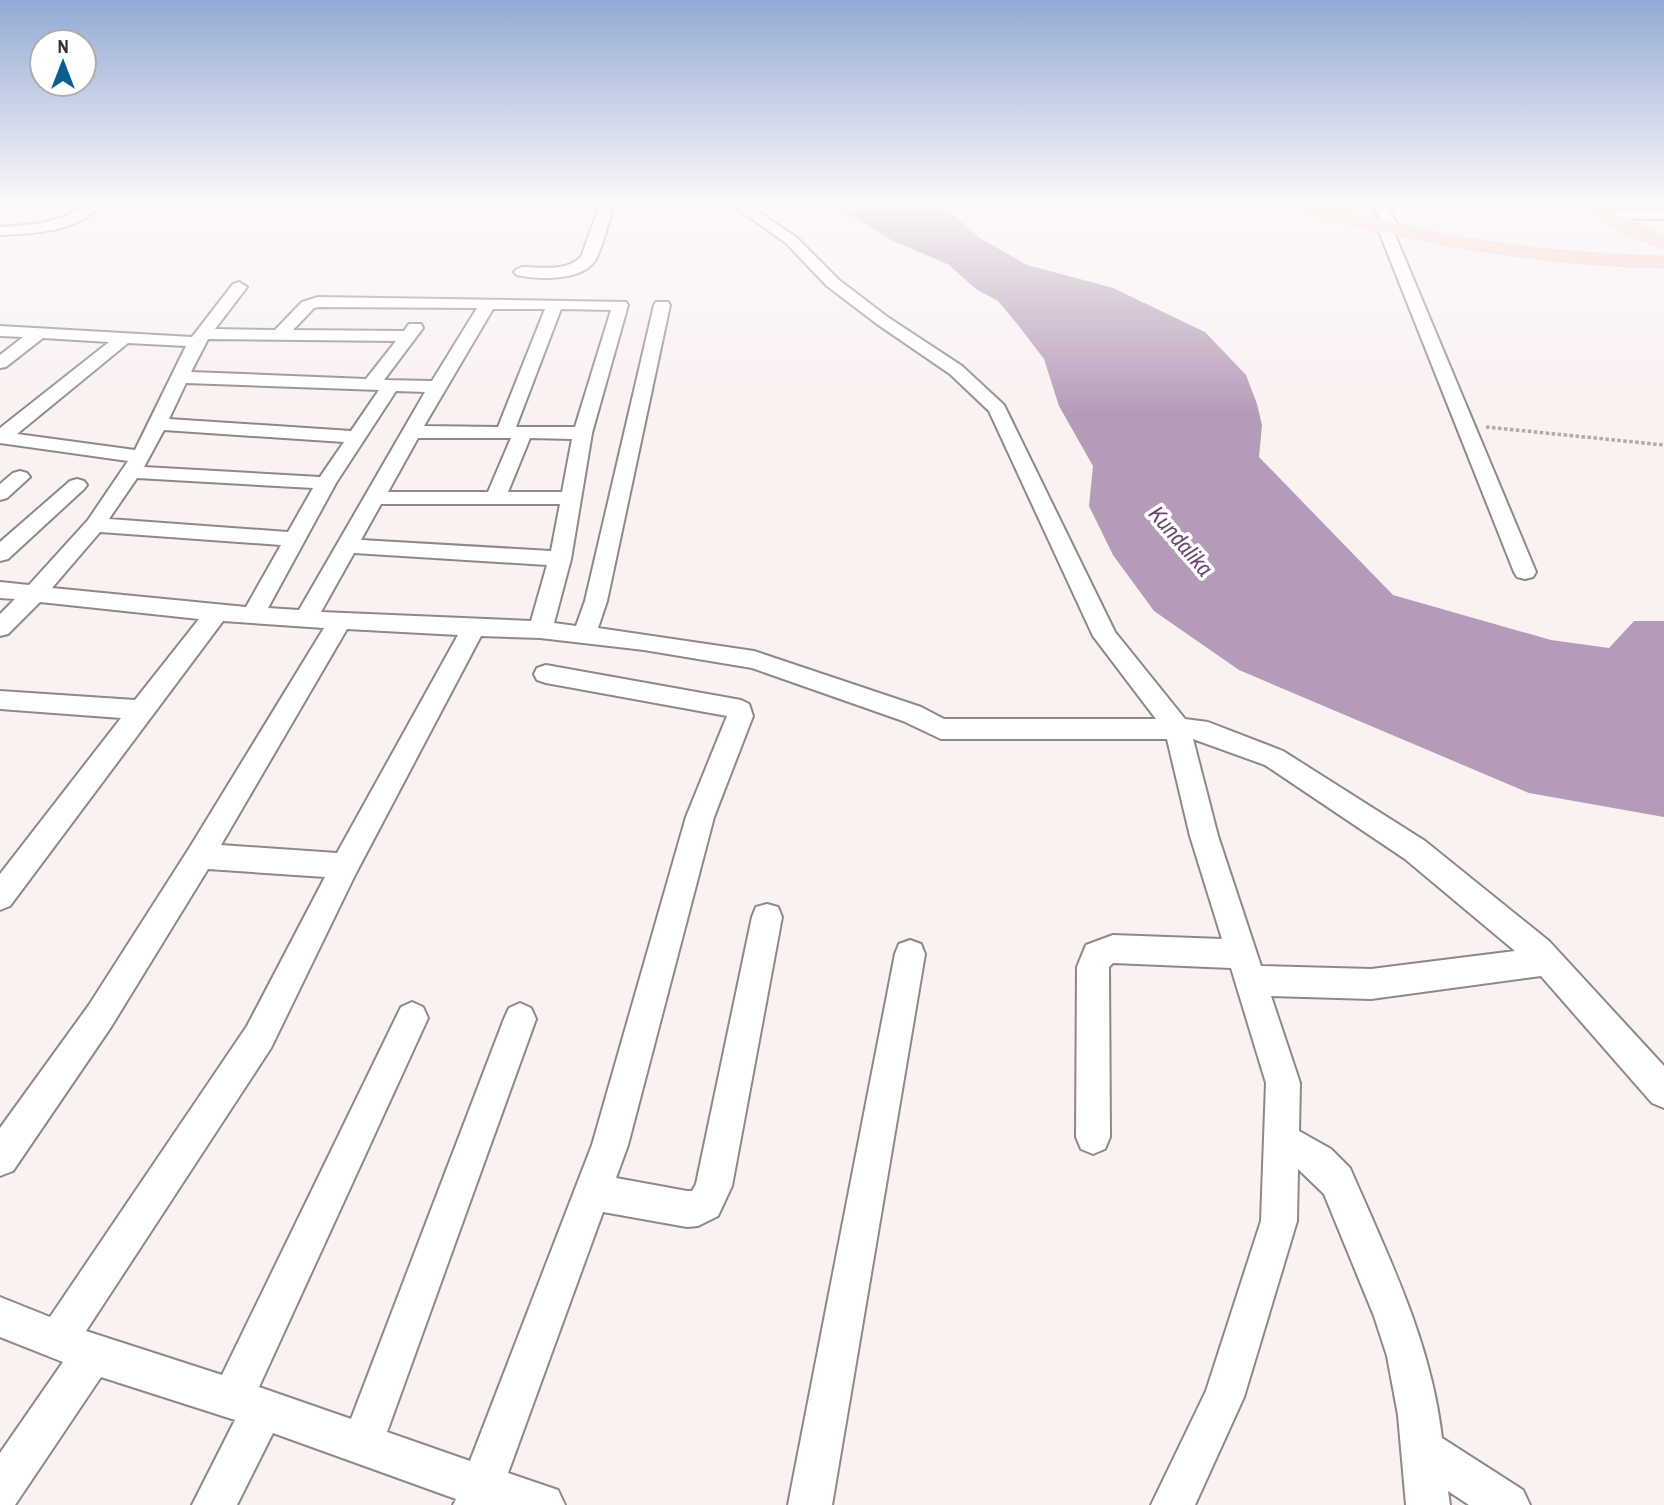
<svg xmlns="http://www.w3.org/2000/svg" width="1664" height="1505" font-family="'Archivo Narrow',sans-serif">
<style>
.water{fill:#b49bb8}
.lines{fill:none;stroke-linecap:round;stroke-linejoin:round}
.minor-casing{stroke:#908888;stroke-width:4}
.major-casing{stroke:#d2d1d2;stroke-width:3}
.path{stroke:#b0a9a9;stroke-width:3.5;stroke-dasharray:3.5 2.5;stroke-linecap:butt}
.minor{fill:#fff;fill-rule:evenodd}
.major{fill:#fccbbc;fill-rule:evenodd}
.labels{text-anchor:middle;stroke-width:7;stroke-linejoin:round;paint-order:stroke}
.water-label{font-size:23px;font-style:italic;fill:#6b4772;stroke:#fff}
</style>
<rect width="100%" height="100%" fill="#faf1f1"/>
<path class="water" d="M826 205H941L980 238 1027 265 1113 288 1205 332 1246 375 1257 404 1262 425 1259 457 1393 595 1551 640 1609 648 1634 621H1664V817L1529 793 1239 670 1154 611 1113 555 1089 506 1093 466 1059 406 1044 359 1018 325 998 301 976 289 949 265 887 238 857 219Z"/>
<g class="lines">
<defs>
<path id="minor" d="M85 205H101C75 233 35 233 0 235V227C32 225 58 224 85 205Z
M600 205H614C608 222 604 243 596 259 584 281 538 280 517 275L514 272 517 269 522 267C542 267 566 272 581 257Z
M732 205H748L796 237 839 280 889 318 962 366 1004 405 1115 632 1185 719 1208 722 1283 751 1425 841 1549 941 1664 1066V1108L1652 1103 1541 976 1371 999 1271 996 1300 1083 1299 1131 1331 1149 1350 1168C1388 1256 1431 1341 1442 1438L1523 1490 1530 1505H1469L1448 1491 1450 1505H1406L1398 1415 1387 1356 1374 1316 1324 1194 1298 1169 1297 1221 1244 1397 1195 1505H1151L1206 1391 1261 1221 1266 1083 1231 968 1113 963 1109 967 1110 1137 1105 1149 1093 1154 1081 1149 1076 1137 1077 967 1086 945 1113 935 1222 939 1190 836 1167 739H941L903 721 752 668 644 650 540 638 481 636 355 875 271 1048 86 1331 222 1375 401 1007 412 1002 423 1007 428 1018 259 1387 351 1419 504 1019 509 1008 520 1003 531 1008 536 1019 387 1432 470 1461 592 1145 686 817 727 716 546 683 537 680 534 674 537 668 546 665 741 700 749 704 753 716 714 817 628 1145 616 1178 687 1191H692L696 1184 752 917 756 907 767 904 778 907 782 917 732 1186 718 1216 698 1226 687 1227 603 1212 508 1473 558 1490 565 1505H453L456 1499 273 1433 237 1505H192L235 1420 101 1377 15 1505H0V1453L63 1362 0 1337V1297L50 1317 247 1026 325 877 208 869 111 1027 13 1171 0 1176V1128L89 1005 190 847 324 628 223 621 10 906 0 910V874L121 718 0 709V691L135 700 199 619 40 602 8 634 0 636V614L15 599 0 598V582L29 585 88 520 128 461 0 443V428L109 342 43 338 6 367 0 368V355L23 337 0 336V326L192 337 233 284 239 282 247 287 215 329 275 330 302 302 318 297 626 302 628 305 592 433 571 559 554 623 576 626 585 601 654 305 656 302H668L670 305 607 601 598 628 754 651 921 707 944 719H1156L1093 636 989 411 950 374 877 324 827 286 786 243ZM319 307 477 308 432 381 384 380 423 328 421 324H409L404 331 293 330 314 308ZM493 309H545L498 427 424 426ZM561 309 611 310 575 427H516ZM208 339 396 341 366 379 191 372ZM128 343 186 346 135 450 17 434ZM186 383 379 390 351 431 169 419ZM396 391 425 392 299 610 268 608 336 483ZM164 430 344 442 320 477 144 467ZM418 438H511L488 492H388ZM530 438 572 439 562 492H508ZM137 478 313 488 288 532 109 519ZM381 504H560L551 551 361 540ZM100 532 281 545 246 607 52 588ZM354 553 547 565 531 621 321 612ZM347 629 458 635 337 853 221 845ZM1193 739 1265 765 1405 859 1515 951 1371 969 1261 966 1218 836Z
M1373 205H1387L1400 231 1395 235 1536 572 1533 577 1525 579 1517 577 1514 572 1378 229 1383 225Z
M1606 211H1664V219L1601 218 1599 215Z
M20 471 27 473 30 477 7 498 0 500V484L13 473Z
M77 479 84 481 87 485 84 489 8 559 0 561V542L70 481Z
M910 940 921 944 925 954 832 1505H788L895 954 899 944Z"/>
<path id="major" d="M1287 205C1333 202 1388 224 1434 233 1510 248 1586 255 1664 257V267C1536 265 1413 241 1289 209Z
M1578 205H1598L1664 237V248L1630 235Z"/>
</defs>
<use href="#minor" class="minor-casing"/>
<use href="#major" class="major-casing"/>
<path class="path" d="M1486 427 1664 445"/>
<use href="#minor" class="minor"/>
<use href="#major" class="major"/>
</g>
<linearGradient id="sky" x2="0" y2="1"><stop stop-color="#93aad5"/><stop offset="0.49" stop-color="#fdf9f9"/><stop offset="1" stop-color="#fdf9f9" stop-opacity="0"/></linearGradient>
<rect width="1664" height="415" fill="url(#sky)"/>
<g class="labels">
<g class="water-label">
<text transform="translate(1181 541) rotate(49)" y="8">Kundalika</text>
</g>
</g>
<g transform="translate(63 63)"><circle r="33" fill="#ffffff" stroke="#aeacad" stroke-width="2"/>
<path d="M0-5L12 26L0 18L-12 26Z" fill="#095e8f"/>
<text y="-10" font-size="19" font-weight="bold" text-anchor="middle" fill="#343031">N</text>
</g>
</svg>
